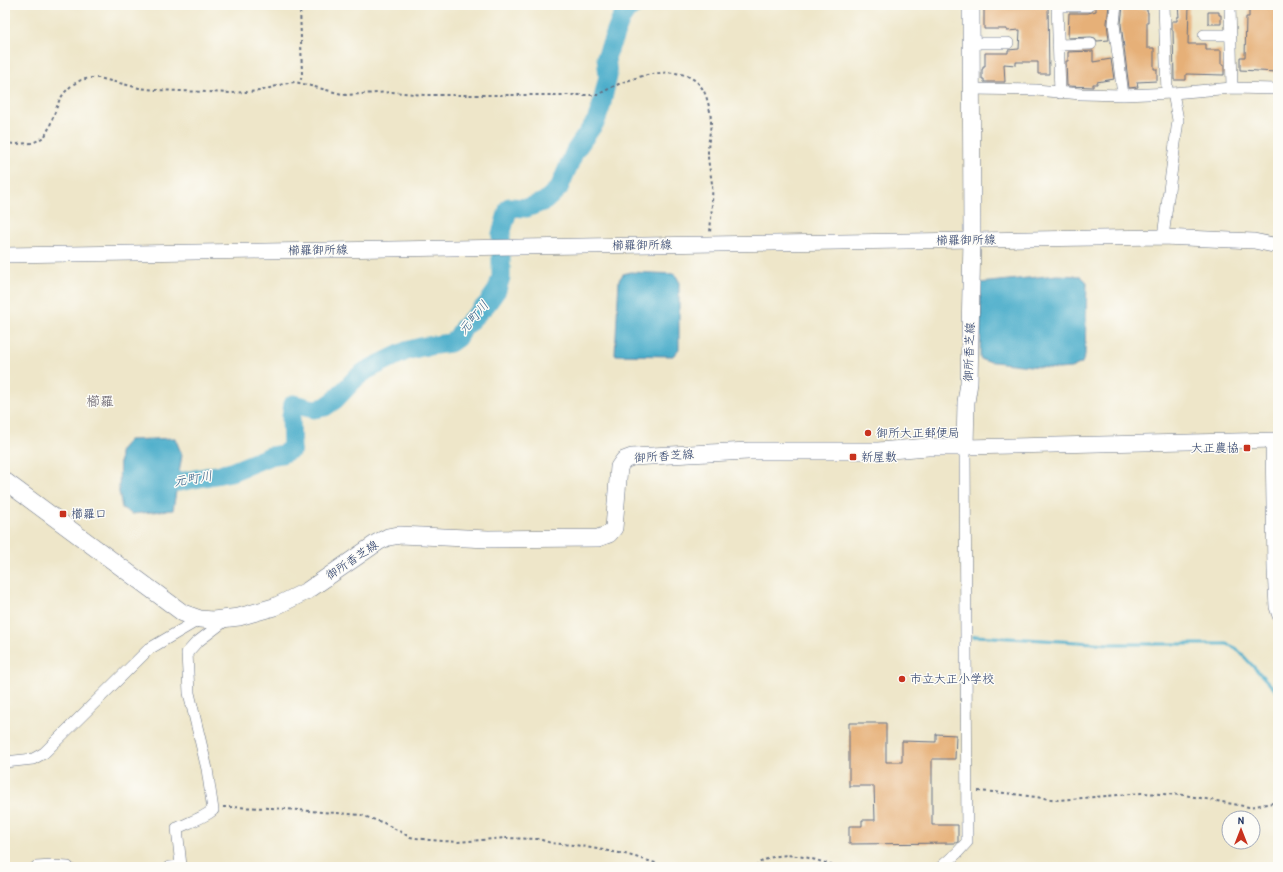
<svg xmlns="http://www.w3.org/2000/svg" width="1283" height="872" font-family="'Patrick Hand','Klee One',sans-serif">
<style>
.water{fill:#4badca;stroke:#336e94}
.lines{fill:none;stroke-linecap:round;stroke-linejoin:round}
.stream{stroke:#4badca;stroke-width:3}
.river{stroke:#4badca;stroke-width:19}
.building{fill:#e6b078}
.minor-casing{stroke:#656f83;stroke-width:12}
.secondary-casing{stroke:#656f83;stroke-width:16}
.primary-casing{stroke:#656f83;stroke-width:18}
.path{stroke:#656f83;stroke-width:2;stroke-dasharray:3 3;stroke-linecap:butt}
.minor{stroke:#fff;stroke-width:11}
.secondary{stroke:#fff;stroke-width:15}
.primary{stroke:#fff;stroke-width:17}
.poi-dot{fill:#c8321e;stroke:#fdfcf7;stroke-width:1.5}
.labels{text-anchor:middle;stroke-width:3;stroke-linejoin:round;paint-order:stroke}
.street-label{font-size:12px;fill:#1b2f5e;stroke:#fdfcf7}
.poi-label{font-size:12px;fill:#1b2f5e;stroke:#fdfcf7;text-anchor:start}
.water-label{font-size:13px;font-style:italic;fill:#2c5b84;stroke:#fdfcf7}
.quarter-label{font-size:14px;fill:#625c67;stroke:#fdfcf7}
</style>
<rect width="100%" height="100%" fill="#fdfcf7"/>
<filter id="ink" filterUnits="userSpaceOnUse"><feTurbulence type="fractalNoise" baseFrequency=".025" numOctaves="2"/><feDisplacementMap in="SourceGraphic" scale="8" xChannelSelector="R" yChannelSelector="G"/><feConvolveMatrix kernelMatrix="1 2 1 2 8 2 1 2 1" color-interpolation-filters="sRGB"/></filter>
<filter id="wash" filterUnits="userSpaceOnUse"><feTurbulence type="fractalNoise" baseFrequency=".012" numOctaves="4" result="noise"/><feDisplacementMap in="SourceGraphic" scale="16" xChannelSelector="R" yChannelSelector="G"/><feGaussianBlur stdDeviation="0.9" result="paint"/><feColorMatrix in="noise" values="0 0 0 0 0 0 0 0 0 0 0 0 0 0 0 0 0 1.4 0 .05"/><feComposite in="paint" operator="in"/></filter>
<g filter="url(#wash)">
<rect width="100%" height="100%" fill="#eee6c9"/>
<path class="water" d="M631 272 675 274 679 281V349L673 356 615 355 619 280 623 274Z
M1057 275 1081 276 1087 282 1085 355 1082 363 1071 368 1058 369 985 361 980 358 981 317 980 283Z
M175 438 182 455 173 510 132 514 122 508 119 492 120 450 129 440Z"/>
<g class="lines">
<path class="stream" d="M973 637 976 636 1111 644H1227L1236 648 1278 693"/>
<path class="river" d="M152 483 179 482 231 472 270 456 282 454 292 449 291 417 293 404 314 409 325 407 335 400 356 378 367 370 406 351 421 347 450 343 457 338 463 328 487 304 497 290 501 277V234L509 207 527 208 545 201 559 188 575 151 596 121 601 107 608 76 606 57 621 19 628 9 636 5"/>
</g>
<g id="blocks">
<path class="building" d="M1019 5H1048L1049 74H1038V62H1016V65L1004 64 1005 82H984V79H982V69H983V66H985V53H1008V50L1019 49 1020 30 1007 31V29H984V6L1019 7Z
M1096 5H1109L1107 23 1109 40 1097 41 1095 38 1091 37 1068 38 1069 13H1088L1096 11Z
M1123 5H1131V9H1147V12H1148V22H1147V48H1154V69H1157V81L1137 82 1138 87 1129 88 1121 24Z
M1178 5H1189L1188 44H1206V50H1221V64H1224V75L1186 74V80H1174L1173 30H1172V21H1177V17H1179Z
M1249 5H1278L1277 72 1240 70V57H1245L1246 17H1249Z
M1208 12H1219V15H1221V24H1208Z
M1093 51V62L1111 59 1114 79 1097 82V84H1093V87L1067 86 1066 61H1068V52Z
M849 723H886V762H902V741L936 742V734L956 735 955 759H932V825H958V842L956 843 849 844V826H862V820H875L874 786H849Z"/>
</g>
</g>
<g filter="url(#ink)">
<use href="#blocks" fill-opacity="0" stroke="#656f83" stroke-width="1"/>
<g class="lines">
<defs>
<path id="minor" d="M1057 5 1060 93
M1116 5 1114 24 1123 95
M1164 5 1167 93
M1230 5 1232 88
M1057 6H1088
M1204 35H1231
M971 43H1008
M1058 45 1091 44
M971 89 1036 90 1081 94 1123 95 1173 93 1232 88 1278 89
M1163 237 1178 120 1173 93
M1271 440 1273 570 1275 607 1278 616
M5 762 33 759 44 753 149 649 200 619
M36 867 53 866 68 867
M169 867 181 866 177 828C188 823 205 817 213 810L207 769 189 693 187 653 196 643 226 620
M941 867 957 853 967 842 965 447"/>
<path id="secondary" d="M5 255 1163 237 1254 241 1278 246
M965 447 1278 440"/>
<path id="primary" d="M5 481 183 613 200 619 213 620 239 617 274 607 307 591 378 542 388 537 400 535 488 539 598 538 609 534 614 528 619 467 624 460 632 457 748 451H878L928 447H965L966 402 969 383 972 239 971 5"/>
</defs>
<use href="#minor" class="minor-casing"/>
<use href="#secondary" class="secondary-casing"/>
<use href="#primary" class="primary-casing"/>
<path class="path" d="M300 5 302 75 300 83
M5 143 15 144 32 143 39 140 45 136 49 128 59 101 64 93 72 85 81 80 90 78H99L139 88 155 90 232 93 260 91 283 84 295 82 346 95 392 92 425 95H598C624 78 691 54 706 96 709 105 711 114 711 123 710 133 708 143 708 154 708 164 711 174 712 184 713 200 711 217 710 233
M978 791 1006 793 1058 800 1141 793 1184 795 1249 807 1278 802
M223 807 272 808 361 815 384 823 410 837 429 840 458 842 504 838 539 839 551 843 575 845 625 854 669 867
M757 867 758 863C763 861 768 858 773 857 792 852 817 859 835 867"/>
<use href="#minor" class="minor"/>
<use href="#secondary" class="secondary"/>
<use href="#primary" class="primary"/>
</g>
</g>
<g class="poi-dot">
<circle cx="868" cy="433" r="4"/>
<rect x="1243" y="444" width="8" height="8" rx="2"/>
<rect x="849" y="453" width="8" height="8" rx="2"/>
<rect x="59" y="510" width="8" height="8" rx="2"/>
<circle cx="902" cy="679" r="4"/>
</g>
<g class="labels">
<g class="street-label">
<text transform="translate(966 240) rotate(-1)" y="4">櫛羅御所線</text>
<text transform="translate(642 245) rotate(-1)" y="4">櫛羅御所線</text>
<text transform="translate(318 250) rotate(-1)" y="4">櫛羅御所線</text>
<text transform="translate(969 352) rotate(-88)" y="4">御所香芝線</text>
<text transform="translate(664 456) rotate(-4)" y="4">御所香芝線</text>
<text transform="translate(352 560) rotate(-34)" y="4">御所香芝線</text>
</g>
<g class="poi-label">
<text x="876" y="437">御所大正郵便局</text>
<text x="1239" y="452" text-anchor="end">大正農協</text>
<text x="861" y="461">新屋敷</text>
<text x="71" y="518">櫛羅口</text>
<text x="910" y="683">市立大正小学校</text>
</g>
<g class="water-label">
<text transform="translate(473 317) rotate(-50)" y="5">元町川</text>
<text transform="translate(193 478) rotate(-9)" y="5">元町川</text>
</g>
<g class="quarter-label">
<text x="100" y="406">櫛羅</text>
</g>
</g>
<rect width="1283" height="872" fill="none" stroke="#fdfcf7" stroke-width="20"/>
<g transform="translate(1241 830)"><circle r="19" fill="#fdfcf7" stroke="#a3aaba"/>
<path d="M0-3L7 15L0 10L-7 15Z" fill="#c8321e"/>
<text y="-6" font-size="11" font-weight="bold" text-anchor="middle" fill="#1b2f5e">N</text>
</g>
</svg>
